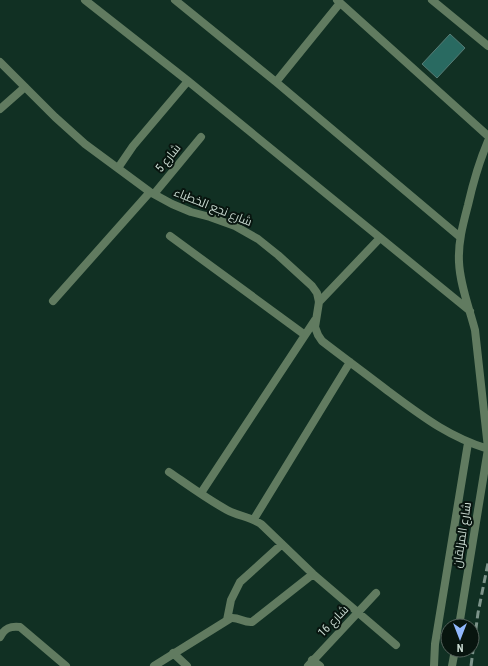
<svg xmlns="http://www.w3.org/2000/svg" width="488" height="666" font-family="'Roboto Condensed',Cairo,sans-serif">
<style>
.building{fill:#296a61;stroke:#567c76}
.lines{fill:none;stroke-linecap:round;stroke-linejoin:round}
.minor{stroke:#617b60;stroke-width:8}
.rail{stroke:#7d948a;stroke-width:3;stroke-dasharray:8 4;stroke-linecap:butt}
.labels{text-anchor:middle;stroke-width:4;stroke-linejoin:round;paint-order:stroke}
.street-label{font-size:12px;fill:#c8d9d0;stroke:#08150f}
</style>
<rect width="100%" height="100%" fill="#113023"/>
<path class="building" d="M450 34 465 48 437 78 422 64Z"/>
<g class="lines">
<path class="minor" d="M85 0 188 81 470 311
M175 0 276 82 460 237
M337 0 488 136
M432 0 488 46
M0 62 55 117 85 144 150 192 172 204 191 212 210 217 235 226 258 239 278 255 312 286 317 293 319 302 315 327 318 335 322 341C344 358 366 374 388 391 422 416 447 436 488 449
M276 82 340 3
M0 109 25 87
M488 141C479 162 473 183 468 205 463 224 458 242 459 262 460 285 469 307 475 330L488 448
M118 168 133 146 188 81
M154 194 201 137
M170 236 305 335
M53 301 150 192
M319 302 380 238
M169 472C188 485 207 499 227 510 238 516 251 517 261 524L313 574 396 645
M201 493 315 320
M254 519 350 362
M227 620 231 600 240 582 282 544
M459 626 488 449
M0 637C5 628 10 626 20 627L66 666
M173 653 187 666
M312 660 320 666
M154 666 231 618C239 617 244 623 252 622L313 574
M308 666 376 593
M434 666 435 644 468 443
M452 666 455 650"/>
<path class="rail" d="M471 666 478 613 488 563"/>
</g>
<g class="labels">
<g class="street-label">
<text transform="translate(168 158) rotate(-51)" y="4">شارع 5</text>
<text transform="translate(213 207) rotate(22)" y="4">شارع نجع الخطباء</text>
<text transform="translate(462 535) rotate(-81)" y="4">شارع المزلقان</text>
<text transform="translate(333 621) rotate(-46)" y="4">شارع 16</text>
</g>
</g>
<g transform="translate(460 638) rotate(180)"><circle r="19" fill="#08150f" stroke="#55635c"/>
<path d="M0-3L7 15L0 10L-7 15Z" fill="#91b8fd"/>
<text y="-6" font-size="11" font-weight="bold" text-anchor="middle" fill="#c8d9d0">N</text>
</g>
</svg>
